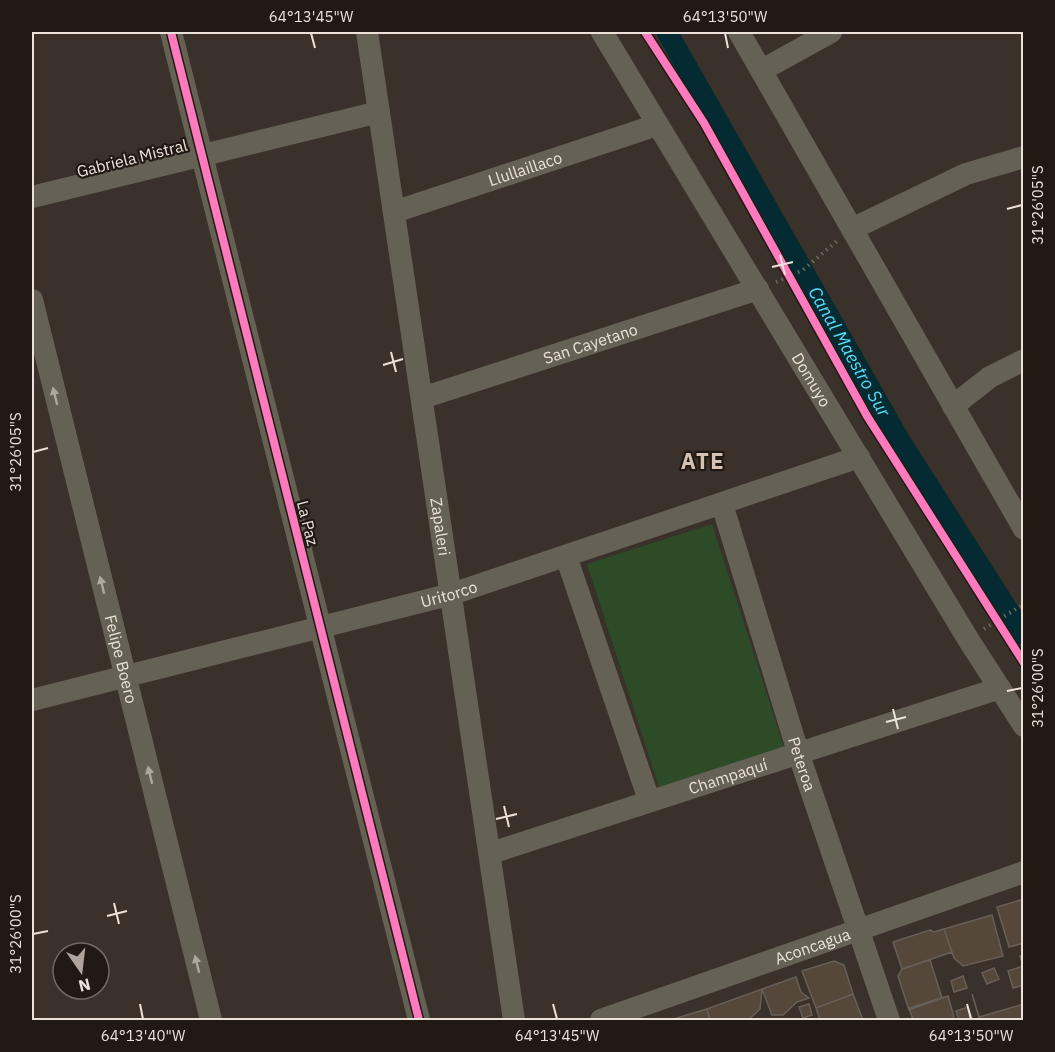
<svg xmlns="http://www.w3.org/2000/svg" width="1055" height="1052" font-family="'IBM Plex Sans',sans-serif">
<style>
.green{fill:#2d4b27}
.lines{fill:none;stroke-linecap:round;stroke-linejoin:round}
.canal{stroke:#052b32;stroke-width:21}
.building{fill:#554739;stroke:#675f59;stroke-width:1.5}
.path{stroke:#6d6860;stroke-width:4;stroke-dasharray:1.5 4.5;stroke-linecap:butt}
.minor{stroke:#666155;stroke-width:22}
.cycleway-casing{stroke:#211a14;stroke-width:11}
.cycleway{stroke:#fd7abc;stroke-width:8}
.oneway{fill:#b0a89e}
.ticks{fill:none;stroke:#ece2da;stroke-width:2}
.labels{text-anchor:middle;stroke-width:4.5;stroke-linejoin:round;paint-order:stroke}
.street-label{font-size:16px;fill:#ece2da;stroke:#211a14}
.water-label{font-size:18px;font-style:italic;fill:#57dcfa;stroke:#211a14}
.district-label{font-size:22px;font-weight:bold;letter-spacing:1.5px;fill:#d6c2b3;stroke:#211a14}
.neatline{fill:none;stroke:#ece2da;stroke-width:2}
.ticks-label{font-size:15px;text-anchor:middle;fill:#ece2da}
</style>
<rect width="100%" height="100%" fill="#3a312a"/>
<path class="green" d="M712 524 784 747 659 787 587 564Z"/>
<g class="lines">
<path class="canal" id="s1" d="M667 32 900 441 1024 635"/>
</g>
<path class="building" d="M1024 899V943L1009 947 997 907Z
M992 915 1003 956 963 966 954 958 944 929Z
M944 929 952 952 902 969 893 942 930 930 934 932Z
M1024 955V985L1013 988 1008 971 1023 966 1020 956Z
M930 960 942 998 909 1010 898 976 902 969Z
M834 961 844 965 853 994 816 1008 802 971Z
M994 968 999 979 987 984 982 973Z
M963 976 967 988 954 992 951 981Z
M796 977 801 992 809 998 797 1002 783 1015H772L762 989Z
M762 989 760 1009 748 1020H710L707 1009Z
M853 994 863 1020H820L816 1008Z
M972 994 979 1017 1024 1004V1020H980Z
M948 996 954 1017 952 1020H913L909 1008Z
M809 1004 812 1015 803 1018 799 1007Z
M968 1007 972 1018 959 1020 956 1011Z
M707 1009 710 1020H670Z"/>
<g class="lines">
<path class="path" d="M776 282 803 270 837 241
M984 629 1024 604"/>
<g class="minor">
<path d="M171 32 419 1020"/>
<path id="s2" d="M367 32 514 1020"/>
<path id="s3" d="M602 32 968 639 1024 726"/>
<path d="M739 32 1024 529"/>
<path d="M762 70 831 32"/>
<path d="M32 197 379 112"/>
<path id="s4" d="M394 212 657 125"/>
<path d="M852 229 966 174 1024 157"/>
<path id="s5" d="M32 300 211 1020"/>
<path id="s6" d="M422 398 758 289"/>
<path d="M953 406 990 377 1024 360"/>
<path id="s7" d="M722 504 798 752 889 1020"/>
<path d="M566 556 649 800"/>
<path id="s8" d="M32 700 452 594 859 457"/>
<path id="s9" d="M491 853 1000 688"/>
<path id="s10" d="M601 1020 1024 872"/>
</g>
<defs>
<path id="cycleway" d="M171 32 419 1020
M645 32 704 123 867 416 1024 663"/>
</defs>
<use href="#cycleway" class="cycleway-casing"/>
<use href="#cycleway" class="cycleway"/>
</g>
<defs><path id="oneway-solid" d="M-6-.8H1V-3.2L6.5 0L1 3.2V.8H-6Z" transform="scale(1.5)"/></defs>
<g class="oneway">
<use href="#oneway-solid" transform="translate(55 396) rotate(-104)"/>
<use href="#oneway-solid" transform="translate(102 585) rotate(-104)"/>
<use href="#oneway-solid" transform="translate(150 775) rotate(-104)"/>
<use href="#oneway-solid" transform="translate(197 964) rotate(-104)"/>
</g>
<path class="ticks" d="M311 33 315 48M725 33 728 48M1007 209 1022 205M780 255 785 275M772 267 793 262M391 352 396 372M383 365 403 359M33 452 48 448M1007 691 1022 688M893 709 898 729M886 722 906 717M504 806 509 827M496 819 517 814M114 903 119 924M107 916 127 911M33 934 48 931M140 1004 143 1019M553 1004 557 1019M967 1004 971 1019"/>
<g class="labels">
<g class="street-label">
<text transform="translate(132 158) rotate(-14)" y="6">Gabriela Mistral</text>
<text dy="6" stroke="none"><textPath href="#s4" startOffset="138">Llullaillaco</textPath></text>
<text dy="6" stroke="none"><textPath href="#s6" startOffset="177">San Cayetano</textPath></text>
<text dy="6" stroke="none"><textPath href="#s3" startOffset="406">Domuyo</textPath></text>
<text transform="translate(308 523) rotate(76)" y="6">La Paz</text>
<text dy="6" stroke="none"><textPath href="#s2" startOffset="500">Zapaleri</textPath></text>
<text dy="6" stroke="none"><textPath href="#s8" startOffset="430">Uritorco</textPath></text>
<text dy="6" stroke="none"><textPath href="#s5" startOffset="370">Felipe Boero</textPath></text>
<text dy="6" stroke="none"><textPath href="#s7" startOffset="272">Peteroa</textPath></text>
<text dy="6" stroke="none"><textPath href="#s9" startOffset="249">Champaquí</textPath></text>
<text dy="6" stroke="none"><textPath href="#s10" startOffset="224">Aconcagua</textPath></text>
</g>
<g class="water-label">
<text dy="6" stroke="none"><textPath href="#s1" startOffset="368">Canal Maestro Sur</textPath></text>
</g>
<g class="district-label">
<text x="703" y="469">ATE</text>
</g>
</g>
<rect width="1055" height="1052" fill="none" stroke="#211a14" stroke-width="66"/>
<g transform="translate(81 971) rotate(166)"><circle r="28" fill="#211a14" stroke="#726a63" stroke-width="1.5"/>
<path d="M0-4.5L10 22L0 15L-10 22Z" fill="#aea49c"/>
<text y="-9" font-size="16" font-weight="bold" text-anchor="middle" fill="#ece2da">N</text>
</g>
<rect x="33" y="33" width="989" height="986" class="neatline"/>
<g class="ticks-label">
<text x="311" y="22">64°13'45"W</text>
<text x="725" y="22">64°13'50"W</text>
<text transform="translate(1038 205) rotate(-90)" y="5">31°26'05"S</text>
<text transform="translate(16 452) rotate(-90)" y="5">31°26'05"S</text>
<text transform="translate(1038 688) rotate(-90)" y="5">31°26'00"S</text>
<text transform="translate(16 934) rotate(-90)" y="5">31°26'00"S</text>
<text x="143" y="1041">64°13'40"W</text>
<text x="557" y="1041">64°13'45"W</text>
<text x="971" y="1041">64°13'50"W</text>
</g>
</svg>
